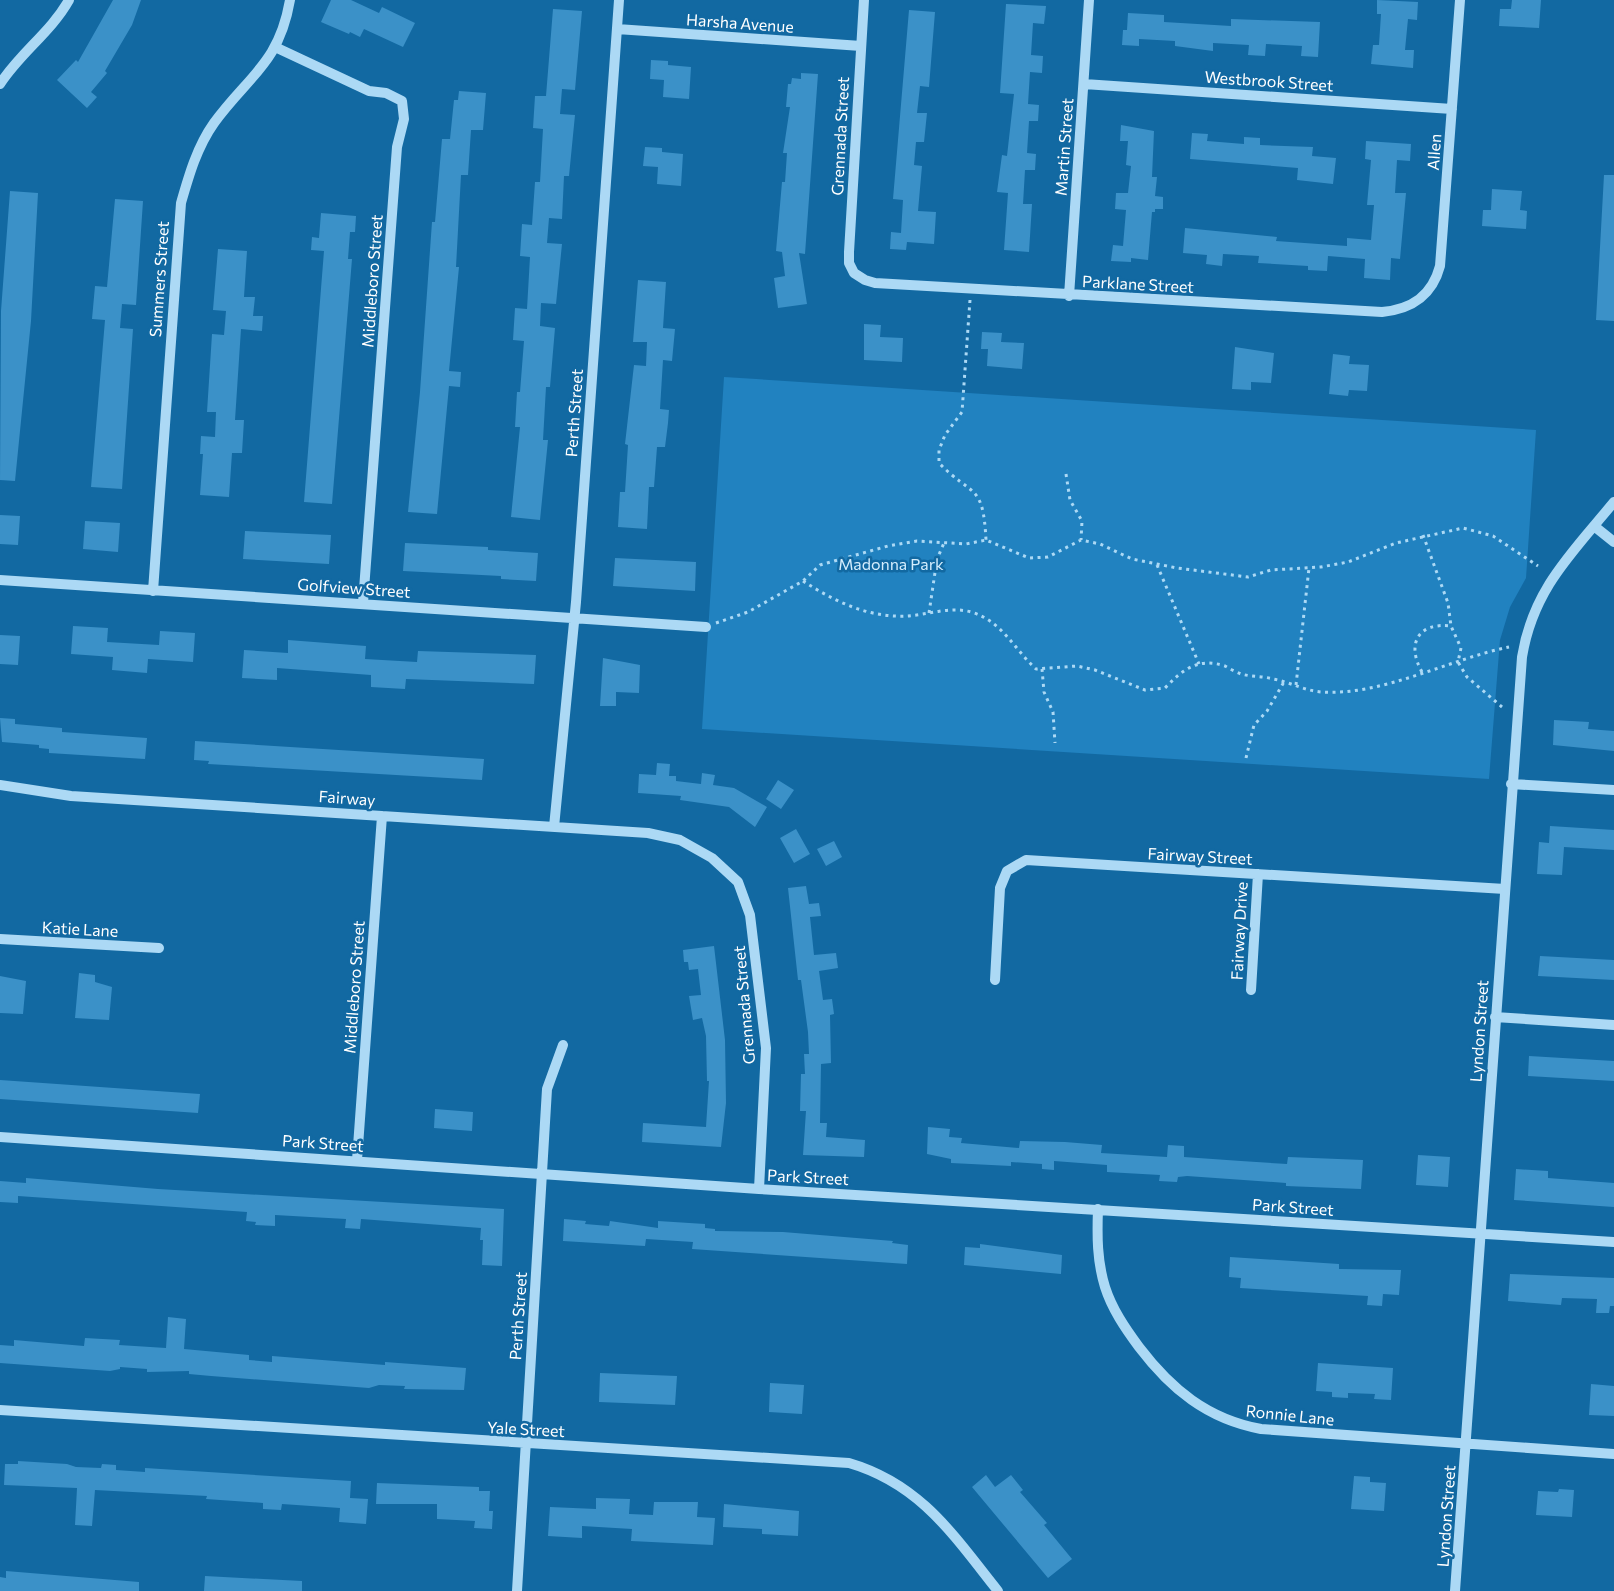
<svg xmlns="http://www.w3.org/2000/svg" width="1614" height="1591" font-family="Commissioner,sans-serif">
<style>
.green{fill:#2182c0}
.building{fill:#3b91c8}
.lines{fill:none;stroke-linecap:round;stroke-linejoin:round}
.path{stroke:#acd9f5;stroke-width:3;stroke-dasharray:3 4.5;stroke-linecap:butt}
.minor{stroke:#acd9f5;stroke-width:10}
.labels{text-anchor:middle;stroke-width:5;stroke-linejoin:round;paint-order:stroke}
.street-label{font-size:16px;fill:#fff;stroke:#1269a2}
.park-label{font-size:16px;fill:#d5eefe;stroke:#1269a2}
</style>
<rect width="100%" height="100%" fill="#1269a2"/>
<path class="green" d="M724 377 1536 430 1526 578 1510 607 1500 640 1489 779 702 729Z"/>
<path class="building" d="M113 0H141L132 25 105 71 107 73 91 92 97 97 87 108 57 80 76 60 78 62Z
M331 0H351L379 13 382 7 415 23 403 47 364 29 360 37 350 32 349 34 321 22Z
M1377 0 1418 2 1417 20 1408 19 1405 50H1414L1413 68 1371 64 1373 45H1379L1381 14H1377Z
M1512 0H1541L1539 28 1499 26 1500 9H1511Z
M1006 4 1046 6 1044 24 1033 23 1031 55 1043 56 1042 73 1030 72 1028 104 1039 105 1038 121H1029L1027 153 1036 154 1035 170H1025L1023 204H1032L1029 252 1004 250 1008 193 997 192 1002 155 1007 156 1014 94 1000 93Z
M553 9 582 11 575 90 562 89 560 114 575 115 569 176H564L562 219 549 218 547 243 562 244 556 304 541 303 540 326 555 328 550 387H546L543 440H548L540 520 511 517 520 427H515L517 392H520L524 341 513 340 515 308 527 309 530 257 520 256 522 224 532 225 535 182H540L543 129 533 128 535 96H546Z
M909 10 935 12 929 87 920 86 917 113H927L924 142H916L914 165 922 166 918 211 936 212 934 244 907 242 906 250 890 249 891 232 901 233 903 200 893 199Z
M1128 13 1164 15V22L1231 26V19L1320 22 1318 57 1301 56 1302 46 1266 44 1265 56 1248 55 1249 45 1213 43V51L1175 46V41L1139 39V46L1122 45 1123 30H1127Z
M651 60 668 61V65L691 67 689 99 663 97 664 80 650 79Z
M801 73 818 74 805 254 799 253 807 304 778 308 774 278 785 276 782 252 776 251 782 182H785L787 153H783L790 107H786L788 84H791L792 78 801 79Z
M459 91 486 93 483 130H471L468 175H461L456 267H459L449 371 461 372 460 387 449 386 437 514 408 512 420 392 432 222H435L442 139H450L454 100H458Z
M1121 125 1154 131 1152 177H1157L1155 196 1163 197V209H1155V212H1152L1148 260 1131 258V262L1111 261 1113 245 1123 246 1126 210 1115 209 1116 193H1128L1131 166 1126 165 1128 141H1120Z
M1192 133 1208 134 1207 141 1244 144V137L1260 138V145L1313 147 1312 156 1336 158 1333 184 1297 180 1298 168 1190 159Z
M1366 141 1411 144 1410 161 1397 160 1395 193H1406L1400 259 1391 258 1390 280 1364 278 1365 259 1328 256 1327 271 1308 270V266L1258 263 1259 256 1223 254 1222 266 1206 264 1207 255 1183 253 1185 228 1277 237 1276 241 1347 246V238L1371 240 1374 205H1367L1371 160 1365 159Z
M645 147 662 148V152L683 154 681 186 657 184 658 167 643 166Z
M1604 175H1614V321L1596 320Z
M1492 189 1522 191 1520 210 1527 211 1526 229 1482 226 1483 210H1491Z
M10 191 38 193 31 321 15 481 0 480 1 311Z
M115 199 143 201 136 305 122 304 120 328 133 329 122 489 91 487 105 320 92 319 95 286 107 287Z
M321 213 356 216 355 232H350L348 259H352L332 504 304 502 324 251 311 250 312 237 319 238Z
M218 249 247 251 244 297H255L253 316H263L262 331 241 329 235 420H244L242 453H232L229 497 200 495 203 454H200L201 436 215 437 216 412H207L212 334 224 335 226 311 213 310Z
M638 280 666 282 663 328 675 329 672 361 663 360 660 409 669 410 668 423 665 447H657L654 487H649L647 529 618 527 620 492H625L628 445 625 444 634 365 646 366 647 342H633Z
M864 324 881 325 880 337 903 338 902 362 864 360Z
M982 332 1002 333 1001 342 1024 343 1022 369 987 366 988 349H981Z
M1235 347 1274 353 1271 383 1251 382V390L1232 389Z
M1333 354 1350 356 1349 364 1369 365 1367 391 1349 390 1348 396 1329 394Z
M0 515 20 516 18 545 0 544Z
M85 521 120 523 118 552 83 549Z
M245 531 331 535 329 564 243 559Z
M405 543 488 547V550L538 553 536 581 501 579V576L403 571Z
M615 558 696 562 695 591 613 586Z
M73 626 108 628 107 642 159 645 160 631 195 633 193 662 148 659 147 673 112 670 113 657 71 654Z
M0 635 20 636 18 665 0 664Z
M288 640 366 646 365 659 417 662 418 651 536 655 534 684 406 679 405 689 371 687V675L277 668V680L242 678 244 650 288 653Z
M603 658 640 665 639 693 616 692V706H600Z
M0 718 15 719V724L62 728V732L147 738 145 759 49 753V749L39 748V745L2 742Z
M1554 720 1589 722 1588 729 1614 731V751L1553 745Z
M195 741 484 759 482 780 208 764 209 761 194 760Z
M657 763 670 764 669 776H676V781L701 784 702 773 715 775 713 785 734 788 767 807 755 827 729 807 680 800 681 796 638 793 639 774 656 775Z
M778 780 794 790 781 809 766 799Z
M1550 826 1614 830V850L1564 847 1562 875 1537 874 1539 842 1549 843Z
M796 829 810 854 794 863 780 838Z
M834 841 842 857 826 866 817 849Z
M806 886 809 904 819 903 821 916 810 917 814 955 836 953 838 968 819 971 823 1000 832 999 834 1014 830 1015 831 1063 821 1064 820 1123H827L826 1137 865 1140 864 1157 803 1155 806 1111H800L801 1074H805L804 1054H809L808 1032 801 980H798L788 888Z
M714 946 725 1040 726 1103 721 1147 642 1142 643 1123 706 1127 709 1081H707L706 1036 702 1018 693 1020 689 996 701 995 698 969 689 970 688 962H684L683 950Z
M1540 956 1614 960V980L1538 976Z
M79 973 95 975V982L112 987 109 1020 75 1018Z
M0 976 26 981 23 1014 0 1013Z
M1529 1056 1614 1061V1081L1528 1076Z
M0 1080 200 1094 198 1113 0 1099Z
M435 1109 473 1112 472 1131 434 1128Z
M928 1127 950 1129 949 1137 962 1138 961 1143 1019 1148 1020 1141 1065 1142 1102 1145 1101 1153 1167 1157 1168 1145 1184 1146V1157L1241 1161 1287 1164 1288 1157 1363 1160 1361 1189 1286 1186V1183L1187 1176 1178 1177 1177 1182 1159 1181 1160 1175 1107 1172V1165L1054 1161V1170L1042 1169V1164L1011 1162V1166L951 1163V1159L927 1154Z
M1418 1155 1450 1157 1448 1187 1416 1185Z
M1516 1169 1548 1171V1178L1614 1183V1207L1514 1200Z
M26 1178 158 1189 504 1209 502 1266 482 1265 483 1240H480L481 1228 361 1219 360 1229 345 1228 346 1219 275 1215V1226L255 1225 256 1222 246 1221 247 1212 18 1196V1203L0 1202V1181L26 1183Z
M564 1219 586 1221 585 1224 609 1226 610 1221 658 1228V1221L705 1224V1228L715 1229V1231L783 1232 893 1241 892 1243 908 1245 907 1264 692 1249 693 1242 646 1239 645 1246 563 1241Z
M980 1244 1062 1255 1061 1274 964 1265 965 1247 980 1248Z
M1230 1257 1339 1264V1269L1401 1270 1399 1295 1383 1294 1382 1306 1367 1305 1368 1296 1240 1288 1241 1278 1229 1277Z
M1510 1274 1614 1278V1306H1610L1609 1313H1596L1597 1299 1562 1298 1561 1305 1508 1301Z
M168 1317 186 1319 184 1349 249 1355V1360L272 1362V1356L385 1365V1362L466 1368 464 1390 404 1389 405 1386 379 1385 369 1388 211 1376 189 1374V1371L147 1372V1369L120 1367V1369L110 1371 0 1363V1345L14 1346V1340L84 1346 85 1338 120 1340 119 1345 166 1348Z
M1318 1363 1393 1368 1391 1400 1374 1399 1375 1394 1348 1393V1398L1332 1397V1392L1316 1391Z
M600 1373 677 1376 675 1405 599 1402Z
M770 1383 804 1385 802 1414 769 1412Z
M1591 1384 1614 1386V1416L1589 1415Z
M18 1461 67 1464 76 1467 101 1468 102 1464 116 1465V1470L145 1472V1468L351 1481 350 1498 368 1499 366 1524 339 1522 340 1508 282 1504 281 1510 263 1509V1503L206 1499 207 1496 95 1490 92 1526 75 1525 77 1488 4 1485 5 1464H18Z
M986 1475 995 1487 1011 1475 1023 1490 1020 1492 1047 1523 1044 1525 1072 1559 1048 1578 972 1487Z
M1354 1476 1370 1477V1482L1386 1483 1384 1511 1351 1509Z
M377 1483 479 1487V1491H490L489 1511H493L492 1529 474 1528 475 1521 437 1519V1504H376Z
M1559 1489 1574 1490 1572 1517 1536 1515 1538 1491 1558 1492Z
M596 1498 630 1499 629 1514 653 1515 654 1502H698L697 1517 715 1518 713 1545 631 1541 632 1529 582 1526V1538L548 1536 550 1507 596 1509Z
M724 1504 799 1511 798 1536 762 1534V1529L723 1527Z
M6 1571 139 1582V1591H0V1577L6 1578Z
M205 1576 302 1581V1591H204Z"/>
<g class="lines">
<path class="path" d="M970 300 962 412 945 435 939 450V463C973 498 983 482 986 540
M1066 474 1070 500 1082 521 1081 540
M1423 535 1448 603 1451 626
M1157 565 1199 664
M803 581C834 601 868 618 907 616 927 615 950 606 971 612 1002 621 1014 649 1036 669L1077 666 1095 670 1145 690 1165 688C1182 670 1198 657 1225 666 1230 669 1236 672 1241 674 1252 677 1263 676 1273 679 1290 682 1305 691 1322 692 1382 696 1450 659 1509 647
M929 613 937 559 944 543
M716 623 748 612 803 581 820 565 888 546 917 541 966 544 986 540 1029 558 1048 557 1081 540 1100 544 1132 559 1177 568 1248 577 1271 570 1321 567 1348 562 1396 543 1463 528 1493 536 1538 566
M1042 669 1044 692 1053 712 1055 743
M1422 672C1406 644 1418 622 1451 626L1461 648 1458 662 1467 677 1502 707
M1296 685 1309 568
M1246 758 1254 725 1267 711 1284 682"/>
<path class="minor" d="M864 0 849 252V263L854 273 865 280 875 283 1382 312C1412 309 1432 296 1440 266L1460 0
M617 29 861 46
M275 47 369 91 386 93 402 101 404 119 397 147 363 603
M0 84C20 53 51 32 69 0
M1084 84 1452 109
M1069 296 1089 0
M1594 526 1614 542
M0 580 706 627
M153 591 181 203C189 175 197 147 214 123 248 76 279 64 290 0
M1511 784 1614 790
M0 785 71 796 648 833 680 840 712 858 738 882 750 915 766 1048 759 1189
M554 827 576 602 619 0
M0 939 159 948
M995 980 1000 888 1007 871 1026 860 1505 889
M1251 990 1258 874
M1495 1017 1614 1025
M0 1137 759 1189 1614 1242
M357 1160 382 816
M1098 1209C1097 1236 1097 1261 1105 1287 1112 1309 1125 1328 1139 1347 1171 1389 1207 1419 1261 1429L1614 1454
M0 1410 849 1463C921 1484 954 1536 998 1591
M517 1591 547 1089 563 1045
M1455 1591 1522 657C1533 589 1572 553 1614 502"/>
</g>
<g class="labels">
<g class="street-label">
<text transform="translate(740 23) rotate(4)" y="6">Harsha Avenue</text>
<text transform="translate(1269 81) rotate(4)" y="6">Westbrook Street</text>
<text transform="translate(840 136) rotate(-87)" y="6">Grennada Street</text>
<text transform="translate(1064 147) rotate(-86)" y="6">Martin Street</text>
<text transform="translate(1434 152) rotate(-86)" y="6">Allen</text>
<text transform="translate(159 279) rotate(-86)" y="6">Summers Street</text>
<text transform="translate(372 281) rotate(-86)" y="6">Middleboro Street</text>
<text transform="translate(1138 284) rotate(3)" y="6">Parklane Street</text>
<text transform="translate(574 413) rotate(-86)" y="6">Perth Street</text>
<text transform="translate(354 588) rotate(4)" y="6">Golfview Street</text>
<text transform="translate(347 798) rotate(4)" y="6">Fairway</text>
<text transform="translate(1200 856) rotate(3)" y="6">Fairway Street</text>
<text transform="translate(80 929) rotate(3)" y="6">Katie Lane</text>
<text transform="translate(1239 931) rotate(-87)" y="6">Fairway Drive</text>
<text transform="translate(354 987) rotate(-86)" y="6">Middleboro Street</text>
<text transform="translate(744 1005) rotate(-95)" y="6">Grennada Street</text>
<text transform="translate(1479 1031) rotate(-86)" y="6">Lyndon Street</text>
<text transform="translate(323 1143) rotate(4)" y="6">Park Street</text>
<text transform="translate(808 1177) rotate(3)" y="6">Park Street</text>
<text transform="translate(1293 1207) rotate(4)" y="6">Park Street</text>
<text transform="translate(518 1316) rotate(-86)" y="6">Perth Street</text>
<text transform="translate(1290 1415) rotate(6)" y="6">Ronnie Lane</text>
<text transform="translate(526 1429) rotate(3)" y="6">Yale Street</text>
<text transform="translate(1446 1516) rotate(-86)" y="6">Lyndon Street</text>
</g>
<g class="park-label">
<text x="891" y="570">Madonna Park</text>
</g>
</g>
</svg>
